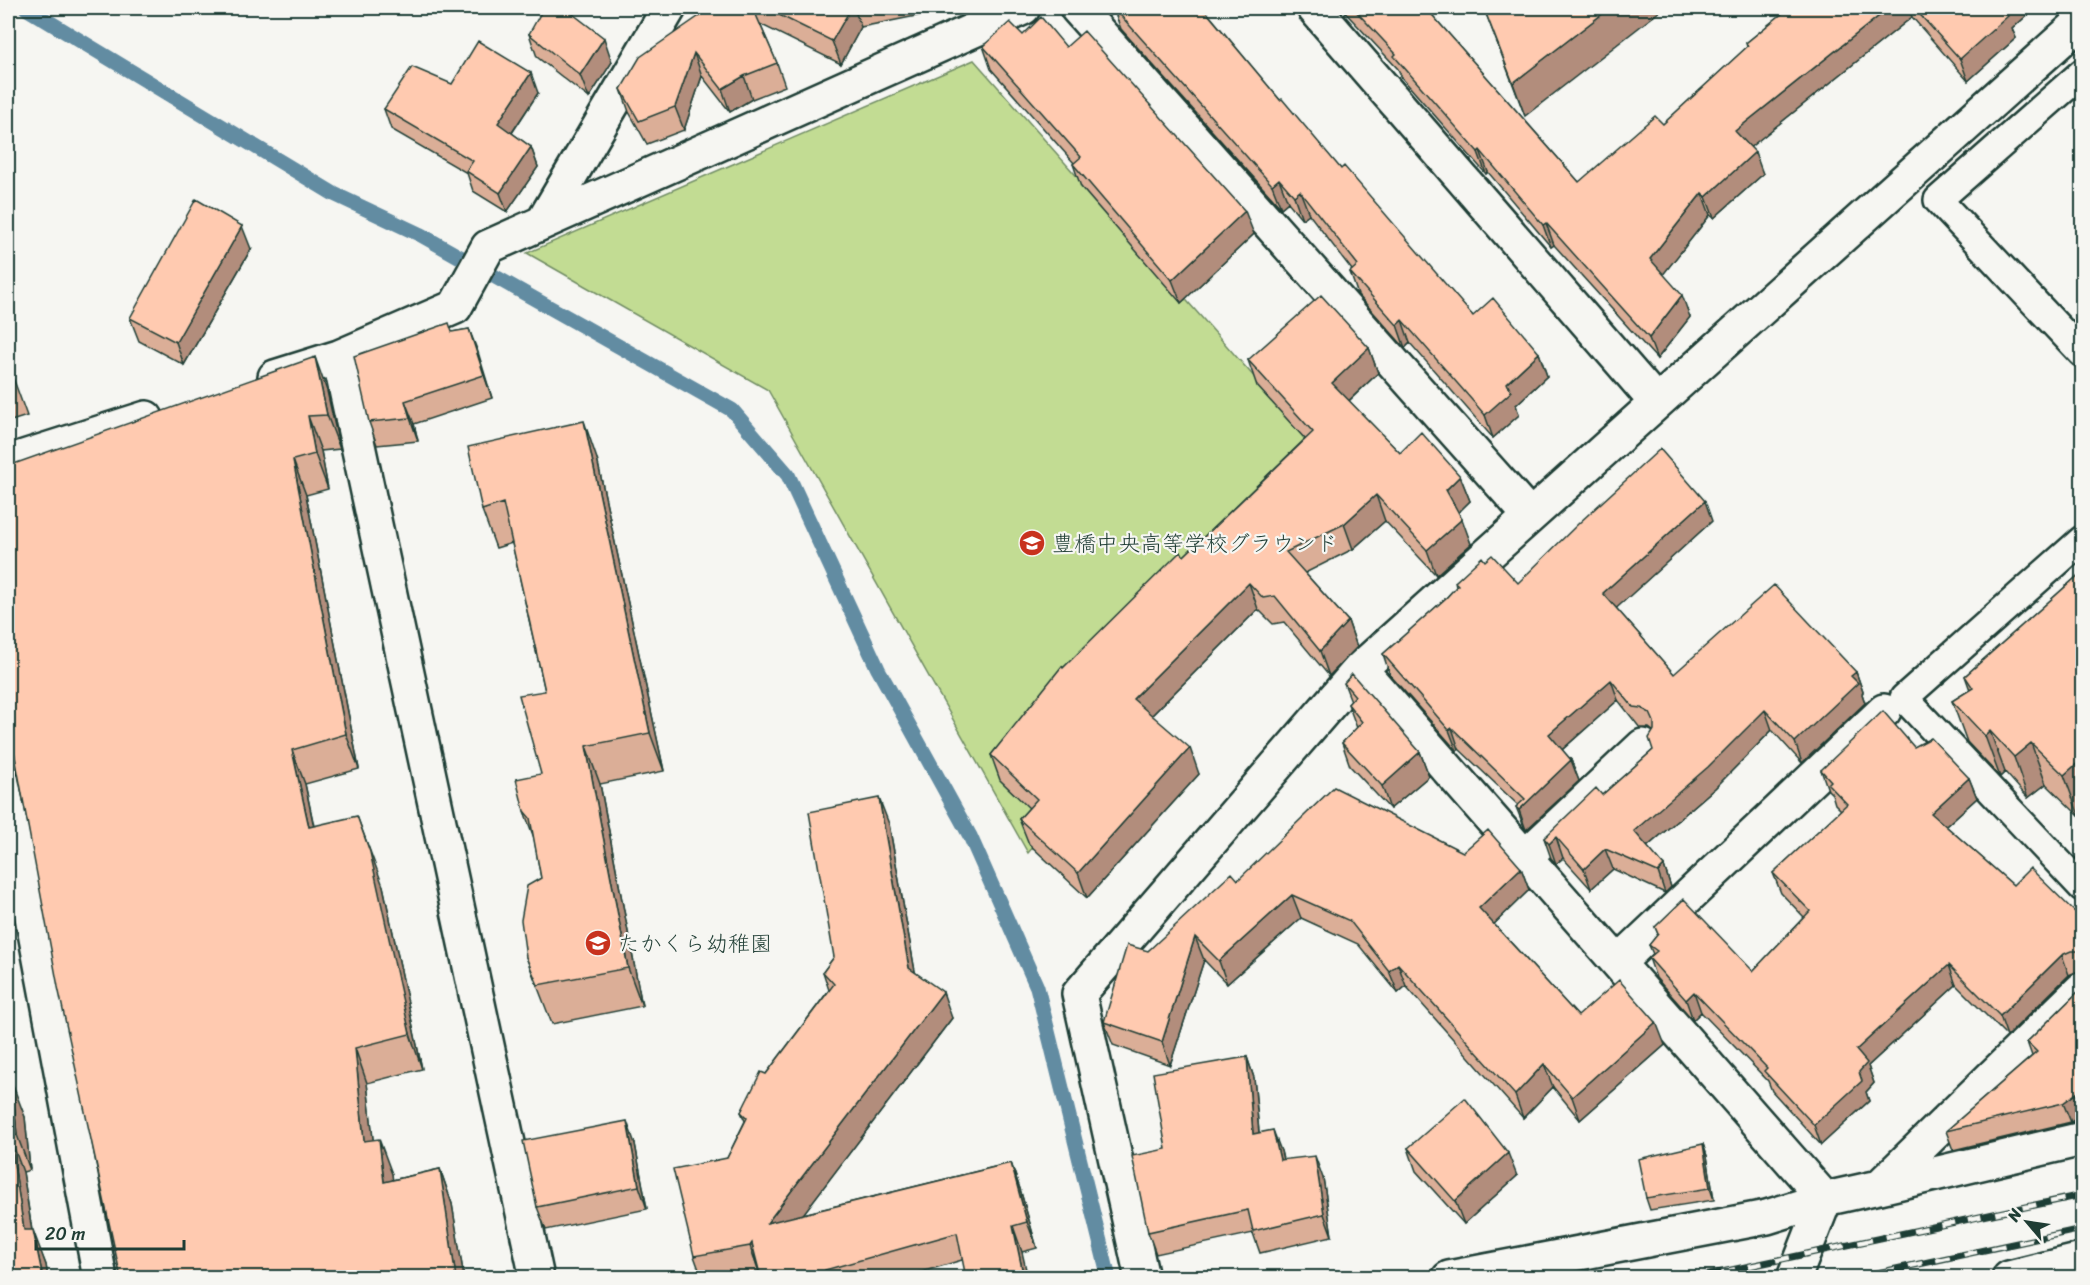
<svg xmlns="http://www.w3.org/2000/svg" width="2090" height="1285" font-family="Sriracha,'Klee One',sans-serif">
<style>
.green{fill:#c2dc93;stroke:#708c64;stroke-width:1.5}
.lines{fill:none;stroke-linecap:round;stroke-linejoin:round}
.stream{stroke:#628ca2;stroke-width:15}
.lane-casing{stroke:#1f3d34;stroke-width:32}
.street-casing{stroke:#1f3d34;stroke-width:38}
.lane{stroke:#f6f6f2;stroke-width:27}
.street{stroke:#f6f6f2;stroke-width:33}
.rail-casing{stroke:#1f3d34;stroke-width:7}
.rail{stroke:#f6f6f2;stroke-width:4.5;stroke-dasharray:14;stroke-linecap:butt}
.wall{fill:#dbae97;stroke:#1f3d34;stroke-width:1.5}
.shaded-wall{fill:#b28d7b;stroke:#1f3d34;stroke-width:1.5}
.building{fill:#ffcab0;stroke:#1f3d34;stroke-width:1.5}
.labels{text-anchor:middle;stroke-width:4.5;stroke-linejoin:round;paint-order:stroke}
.poi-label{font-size:22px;fill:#1f3d34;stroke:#f6f6f2;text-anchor:start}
</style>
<rect width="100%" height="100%" fill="#f6f6f2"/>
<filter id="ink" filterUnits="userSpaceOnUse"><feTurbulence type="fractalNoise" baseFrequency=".0167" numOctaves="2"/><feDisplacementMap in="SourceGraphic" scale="12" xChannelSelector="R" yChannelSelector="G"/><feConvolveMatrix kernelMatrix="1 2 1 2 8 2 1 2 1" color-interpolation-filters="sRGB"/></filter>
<g filter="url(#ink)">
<path class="green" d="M974 60 1310 440 1160 700 1028 853 768 390 527 253Z"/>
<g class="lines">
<path class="stream" d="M26 8 334 194 421 235 732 410 788 475 878 669 970 836 1037 987 1109 1278"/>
<defs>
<path id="lane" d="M2082 73 1938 200 2082 353
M2082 540 1904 698 2082 887"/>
<path id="street" d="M1077 8 1530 516
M1314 8 1656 402
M543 222 669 8
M339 357 537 1278
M275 377 339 357 455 307 488 247 1023 8
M8 462 146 418
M1360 669 1825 1199 1794 1278
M8 789 100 1278
M1525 857 1643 746
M1618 963 1884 711
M1880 1187 2082 1139
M1142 1278 1079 994 1360 669 2082 21
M1449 1278 1767 1217 1825 1199 1879 1187 2082 989
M2009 1278 2082 1260"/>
</defs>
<use href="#lane" class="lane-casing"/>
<use href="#street" class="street-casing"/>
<use href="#lane" class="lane"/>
<use href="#street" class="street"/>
<defs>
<path id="rail" d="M1694 1278 2082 1195
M1854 1278 2082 1229"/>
</defs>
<use href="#rail" class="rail-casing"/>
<use href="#rail" class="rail"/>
</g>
<path class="wall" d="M711 8H950L951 9 861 27 841 64 760 24 777 63 785 86 752 99 730 112 702 76 684 130 647 144 629 112 621 89Z
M1113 8H1204L1205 10 1280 100 1341 169 1473 316 1539 353 1547 376 1516 405 1519 415 1493 438 1410 343 1405 348 1358 295 1350 272 1352 270 1309 214 1302 219 1288 202 1281 208 1121 29Z
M1341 8H1426L1579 182 1663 124 1747 47 1746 43 1789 8H2035L2012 29 2016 38 1968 81 1912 17 1750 147 1763 174 1714 218 1710 215 1663 274 1690 317 1657 359 1554 245 1551 247 1488 172 1486 174 1402 78 1398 69Z
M1489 8 1525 116 1485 11Z
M529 34 612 62 589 98 537 57Z
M1023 35 1066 47 1254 234 1181 303 1081 187 1073 164 1074 163 991 69 983 46Z
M452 84 538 93 512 133 531 147 538 167 507 212 473 191 467 173 391 129 384 109Z
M251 249 184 365 139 341 130 318Z
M469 329 492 398 414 424 418 441 377 445 369 422 452 332Z
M1369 348 1378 373 1349 401 1400 453 1460 476 1470 501 1458 512 1471 544 1436 575 1385 521 1353 549 1305 573 1348 621 1357 647 1329 676 1284 622 1273 624 1258 609 1152 715 1199 774 1087 898 1029 844 1019 819 1029 808 1000 780 991 755 1063 668 1184 556 1305 439 1257 386 1248 360Z
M8 372 12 375 27 416 8 422Z
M327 391 340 449 321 451 328 489 306 495 359 769 305 784 314 826 383 886 422 1069 367 1083 373 1140 392 1174V1180L440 1169 452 1204 464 1278H121L18 775 8 746V466Z
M597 459 664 771 600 784 642 1006 552 1024 526 957 541 878 534 838 524 811 541 774 545 691 512 543 496 548 482 510Z
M1712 521 1616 608 1674 674 1856 672 1863 692 1862 694 1865 703 1802 763 1772 730 1715 788 1647 847 1664 866 1671 887 1665 893 1613 869 1591 889 1563 858 1556 864 1551 858 1544 838 1602 795 1653 750V731L1649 728H1640L1618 700 1562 750 1571 760 1579 781 1526 830 1524 827 1516 807 1518 805 1459 749 1457 751 1390 675 1383 654 1446 598 1456 587 1455 582 1485 561 1518 583Z
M2082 572V813L2079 816 2046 784 2028 798 2005 772 2000 777 1967 742 1952 701 1970 690 1965 676Z
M1344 683 1420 752 1429 776 1390 809 1350 766 1342 743 1357 728 1348 704 1351 701Z
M1914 747 1969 778 1977 798 1946 826 2013 885 2082 919V971H2078L2069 975 2007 1036 1956 985 1868 1066 1874 1083 1866 1092 1869 1101 1821 1145 1772 1091 1768 1081 1701 1012 1693 1020 1656 978 1649 958 1653 954 1649 945 1658 934 1655 927 1753 971 1804 917 1781 893 1773 873 1841 810 1835 804 1832 794 1828 790 1821 770Z
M889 824 915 972 952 1018 803 1214 1011 1163 1020 1189 1037 1248 1022 1252 962 1260 901 1278H761L759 1272 728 1278H702L694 1256 727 1158 745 1121 741 1112 766 1074 829 990 823 972 834 957Z
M1463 852 1521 868 1529 890 1494 924 1578 1016 1665 1045 1580 1120 1553 1087 1523 1118 1406 986 1398 993 1358 944 1301 918 1227 984 1204 960 1170 1065 1113 1045 1104 1022 1148 951 1238 880Z
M2082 988V1114L2071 1122 1953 1150 1946 1131 2032 1056 2027 1042Z
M1247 1057 1254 1078 1259 1132 1281 1151 1283 1160 1323 1178 1332 1236 1260 1253 1253 1233 1156 1254 1148 1232 1166 1149Z
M8 1084 25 1117 30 1170 23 1172 32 1230 46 1265 48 1278H8Z
M635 1144 647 1209 546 1230 537 1207Z
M1703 1144 1707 1156 1714 1200 1650 1210 1646 1198Z
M1408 1148 1517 1176 1464 1224 1416 1171Z"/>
<path class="shaded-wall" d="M851 8H854L861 27 841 64 832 41Z
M1610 8H1664L1525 116 1513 83Z
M1889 8H1908L1912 17 1743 153 1735 131Z
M2004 8H2035L2012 29 2016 38 1968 81 1960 59Z
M604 38 612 62 589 98 580 75Z
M694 53 702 76 684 130 675 107Z
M531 73 538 93 505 143 498 123Z
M744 76 752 99 730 112 722 89Z
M531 147 538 167 507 212 500 193Z
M1480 150 1488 172 1486 174 1478 152Z
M1755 152 1763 174 1714 218 1706 197Z
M1279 179 1288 202 1281 208 1272 185Z
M1300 191 1309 214 1302 219 1294 196Z
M1702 193 1710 215 1658 281 1650 259Z
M1245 211 1254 234 1181 303 1172 280Z
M1546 223 1554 245 1551 247 1543 225Z
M242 226 251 249 184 365 176 342Z
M1682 295 1690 317 1657 359 1649 338Z
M1402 320 1410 343 1405 348 1397 325Z
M469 329 478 352 492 398 484 375Z
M1369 348 1378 373 1341 408 1332 383Z
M1539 353 1547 376 1516 405 1519 415 1493 438 1485 415 1507 383Z
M315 357 327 391 340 449 327 415Z
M405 401 414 424 418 441 410 418Z
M308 416 321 451 328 489 315 454Z
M584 421 597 459 664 771 650 733Z
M293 460 306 495 359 769 346 734Z
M1460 476 1470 501 1455 516 1446 490Z
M1376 495 1385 521 1353 549 1344 524Z
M1705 501 1712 521 1610 614 1603 593Z
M1462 519 1471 544 1436 575 1427 550Z
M1249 583 1258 609 1142 725 1133 699Z
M1348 621 1357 647 1329 676 1320 651Z
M1856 672 1863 692 1862 694 1865 703 1802 763 1795 742 1851 676Z
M1611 680 1618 700 1556 755 1549 734Z
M1765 710 1772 730 1715 788 1642 851 1634 831Z
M1452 728 1459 749 1457 751 1449 730Z
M1990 731 2005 772 2000 777 1985 736Z
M2031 743 2046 784 2028 798 2014 757Z
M586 746 600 784 642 1006 628 968Z
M1190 748 1199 774 1087 898 1078 873Z
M292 750 305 784 321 861 309 827Z
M1420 752 1429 776 1390 809 1382 786Z
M2082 759V813L2079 816 2064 775Z
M1571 760 1579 781 1526 830 1519 810Z
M1969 778 1977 798 1938 833 1931 813Z
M879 798 889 824 919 994 909 968Z
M357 816 383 886 422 1069 410 1034Z
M1556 837 1563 858 1556 864 1549 844Z
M1605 849 1613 869 1591 889 1584 869Z
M1664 866 1671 887 1665 893 1658 872Z
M1521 868 1529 890 1487 931 1479 908Z
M1292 895 1301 918 1227 984 1219 961Z
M1195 937 1204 960 1170 1065 1162 1042Z
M2062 955 2069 975 2007 1036 2000 1016Z
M1398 964 1406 986 1398 993 1389 971Z
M1949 965 1956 985 1868 1066 1874 1083 1866 1092 1869 1101 1821 1145 1814 1125 1859 1072 1856 1050Z
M943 992 952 1018 776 1250 767 1223Z
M1694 992 1701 1012 1693 1020 1686 1000Z
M1656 1022 1665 1045 1580 1120 1572 1097Z
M355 1048 367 1083 377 1176 364 1141Z
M1247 1057 1254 1078 1261 1155 1253 1134Z
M1544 1064 1553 1087 1523 1118 1515 1095Z
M12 1083 25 1117 30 1170 17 1135Z
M2082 1089V1114L2071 1122 2063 1103Z
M627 1121 635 1144 647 1209 639 1186Z
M1273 1130 1281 1151 1288 1182 1280 1160Z
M10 1137 23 1172 37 1265 24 1230Z
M379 1139 392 1174 397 1216 384 1182Z
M1703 1144 1707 1156 1714 1200 1710 1188Z
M1508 1153 1517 1176 1464 1224 1455 1201Z
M1315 1156 1323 1178 1332 1236 1324 1214Z
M1011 1163 1020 1189 1037 1248 1027 1222Z
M440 1169 452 1204 464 1278H456Z
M1013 1226 1022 1252 1028 1278H1024Z
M33 1230 46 1265 48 1278H43Z
M752 1243 759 1272 750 1246Z"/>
<path class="building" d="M553 8H565L604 38 580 75 529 34 543 9Z
M711 8H753L777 63 744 76 722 89 694 53 675 107 639 121 621 89 640 57Z
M765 8H851L832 41Z
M1114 8H1203L1280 100 1282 99 1341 169 1344 166 1473 316 1493 298 1539 353 1507 383 1511 392 1485 415 1402 320 1397 325 1350 272 1358 265 1300 191 1294 196 1279 179 1272 185Z
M1353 8H1426L1579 182 1655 116 1663 124 1748 46 1746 43 1789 8H1889L1735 131 1755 152 1706 197 1702 193 1650 259 1682 295 1649 338 1546 223 1543 225 1480 150 1478 152 1394 56 1396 54Z
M1489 8H1610L1513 83 1485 11Z
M1914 8H2004L2002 9 2008 16 1960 59Z
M1041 17 1066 47 1084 31 1245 211 1172 280 1073 164 1081 157 983 46 1010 22 1023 35Z
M478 41 531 73 498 123 531 147 500 193 466 171 473 161 384 109 412 67 452 84Z
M196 199 242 226 176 342 130 318Z
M1321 295 1369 348 1332 383 1400 453 1421 432 1460 476 1446 490 1462 519 1427 550 1376 495 1344 524 1286 552 1348 621 1320 651 1275 596 1263 598 1249 583 1133 699 1190 748 1078 873 1019 819 1037 799 991 755 1062 666 1063 668 1180 552 1184 556 1313 432 1248 360Z
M449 323 452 332 469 329 484 375 405 401 410 418 369 422 354 356Z
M315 357 327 415 308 416 315 454 293 460 346 734 292 750 309 827 357 816 370 852 410 1034 355 1048 364 1141 379 1139 384 1182 440 1169 456 1278H285L284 1272 256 1278H121L58 987 14 751 8 742V466Z
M584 421 650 733 586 746 628 968 538 985 526 957 521 920 527 886 541 878 530 818 524 811 516 779 541 774 519 695 545 691 503 503 482 510 468 447Z
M1660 449 1705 501 1603 593 1674 674 1774 585 1856 672 1851 676 1858 683 1795 742 1765 710 1708 767 1634 831 1664 866 1658 872 1605 849 1584 869 1556 837 1549 844 1544 838 1596 788 1602 795 1653 750 1649 738 1654 730V722L1650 713 1641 708 1633 707 1611 680 1549 734 1571 760 1519 810 1516 807 1525 799 1452 728 1449 730 1383 654 1446 598 1458 585 1455 582 1482 557 1485 561 1492 555 1518 583 1578 524Z
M2082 572V759L2064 775 2031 743 2014 757 1990 731 1985 736 1952 701 1973 688 1965 676Z
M1352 674 1420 752 1382 786 1342 743 1362 722 1348 704 1355 696 1344 683Z
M1883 711 1914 747 1931 738 1969 778 1931 813 2013 885 2030 868 2082 919V953L2079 951H2071L2062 955 2000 1016 1949 965 1856 1050 1867 1063 1859 1072 1862 1081 1814 1125 1764 1071 1767 1068 1694 992 1686 1000 1649 958 1657 951 1649 945 1658 934 1655 927 1684 899 1753 971 1810 911 1773 873 1847 804 1828 784 1831 781 1821 770Z
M1334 787 1463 852 1488 830 1521 868 1479 908 1578 1016 1619 980 1656 1022 1572 1097 1544 1064 1515 1095 1398 964 1389 971 1350 921 1292 895 1219 961 1195 937 1162 1042 1104 1022 1127 945 1148 951 1232 873 1238 880Z
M879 798 909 968 943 992 767 1223 1011 1163 1027 1222 1013 1226 1024 1278H966L957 1233 825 1270 827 1278H761L752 1243 750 1246 694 1256 673 1169 727 1158 747 1118 741 1112 761 1072 766 1074 834 984 823 972 834 957 809 812Z
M2082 988V1089L2063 1103 1946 1131 2037 1052 2027 1042Z
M1247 1057 1253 1134 1273 1130 1280 1160 1315 1156 1324 1214 1253 1231 1248 1210 1148 1232 1132 1156 1166 1149 1153 1073Z
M12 1083 17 1135 10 1137 24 1230H33L43 1278H8V1084Z
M1465 1098 1508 1153 1455 1201 1408 1148Z
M627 1121 639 1186 537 1207 523 1141Z
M1703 1144 1710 1188 1646 1198 1638 1159Z
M2020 1273 2027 1278H2017Z"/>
</g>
<defs>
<symbol id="school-disc" viewBox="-11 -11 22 22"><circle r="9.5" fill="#c8321e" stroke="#f6f6f2"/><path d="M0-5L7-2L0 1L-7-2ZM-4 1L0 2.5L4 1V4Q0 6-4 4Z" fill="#fff"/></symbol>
</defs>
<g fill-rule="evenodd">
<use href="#school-disc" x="1017" y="528" width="30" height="30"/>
<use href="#school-disc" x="583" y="928" width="30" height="30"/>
</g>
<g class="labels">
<g class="poi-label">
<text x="1052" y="551">豊橋中央高等学校グラウンド</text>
<text x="618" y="951">たかくら幼稚園</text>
</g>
</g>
<rect width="2090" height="1285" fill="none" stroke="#f6f6f2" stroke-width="30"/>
<rect x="15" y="15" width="2060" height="1255" fill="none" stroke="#1f3d34" stroke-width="2" filter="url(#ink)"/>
<g transform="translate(2027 1222) rotate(299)" stroke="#f6f6f2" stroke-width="4.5" paint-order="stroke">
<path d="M0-4.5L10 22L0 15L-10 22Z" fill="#1f3d34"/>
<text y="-9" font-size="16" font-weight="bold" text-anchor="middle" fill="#1f3d34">N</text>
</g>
<path d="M36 1240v9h148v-9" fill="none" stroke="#1f3d34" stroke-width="3"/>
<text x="45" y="1240" font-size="18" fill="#1f3d34" stroke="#f6f6f2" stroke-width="4.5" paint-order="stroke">20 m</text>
</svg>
